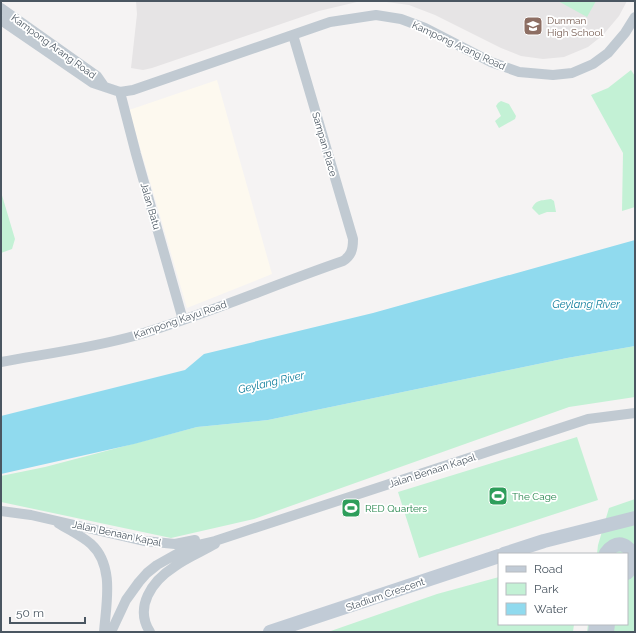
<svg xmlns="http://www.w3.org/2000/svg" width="636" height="633" font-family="Raleway,sans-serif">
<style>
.commercial{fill:#fdf9ef}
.education{fill:#e6e4e5}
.green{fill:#c3f1d5}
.water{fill:#90daee}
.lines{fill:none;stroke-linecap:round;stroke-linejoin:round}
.street{stroke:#c1cad2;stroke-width:10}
.secondary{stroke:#c1cbd6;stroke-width:14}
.labels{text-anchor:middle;stroke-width:3.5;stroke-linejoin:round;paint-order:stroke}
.education-label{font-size:10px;fill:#785e54;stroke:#fff;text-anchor:start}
.street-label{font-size:10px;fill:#4a5661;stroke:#fff}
.leisure-label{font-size:10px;fill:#27864d;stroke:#fff;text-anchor:start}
.water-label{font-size:11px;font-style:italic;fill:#0c7c9b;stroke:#fff}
</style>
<rect width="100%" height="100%" fill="#f5f3f3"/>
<path class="commercial" d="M217 80 272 274 187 308 129 110Z"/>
<path class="education" d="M136 1H361L319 11 152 68 143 70 131 68 137 14Z
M379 1H627L619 16 603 35 588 47 564 57 543 59 521 56 501 48 435 15 409 5Z"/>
<path class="green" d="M558 1H596L587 17Z
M631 70 635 76V207L622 211 623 153 591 95 608 88Z
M501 101 509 104 516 116 515 119 499 128 495 121 501 116 496 106 498 103Z
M1 192 15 239 12 249 1 253Z
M551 199 554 201 556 212H547L539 215 532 208C537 199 541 201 551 199Z
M635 346V397L569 407 254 519 171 538 1 502V476L45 467 197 427 268 420 567 358Z
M577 437 598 500 419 558 398 492Z
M635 499V632H587L588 624H627V554H597L598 545 609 508Z
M499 577V624H574L573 632H328L437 594Z"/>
<path class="water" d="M635 240V346L567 358 268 420 197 427 134 444 1 474V416L185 370 204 354 373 313Z"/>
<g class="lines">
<path class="street" d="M1 8 97 76 104 86
M1 20 93 83 120 92 133 90 330 22 376 15 401 19 425 28 491 62 519 72 553 75 572 73 593 64 608 53 625 33 635 17
M120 92 136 154 183 320
M1 362C45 354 91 348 134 336 205 315 273 285 343 261 351 256 353 250 353 239L293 35
M1 511 31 515 144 541 175 544 195 540
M58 523C69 530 82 536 91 544 115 566 106 604 104 632
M111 632 126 600 139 582 147 573 157 565 189 547 215 541 588 419 635 413
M150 632C134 607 152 581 174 567 186 558 201 552 215 544"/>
<path class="secondary" d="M606 553C618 538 630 544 635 561
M504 554 544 541 635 518
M627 573 635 563
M270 632 499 556
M595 632 596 624
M607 632 608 624"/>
</g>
<defs>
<symbol id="school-square" viewBox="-11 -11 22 22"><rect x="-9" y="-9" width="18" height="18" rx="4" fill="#8d6e63" stroke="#fff"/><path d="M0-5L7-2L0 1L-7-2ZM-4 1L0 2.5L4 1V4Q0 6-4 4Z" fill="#fff"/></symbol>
<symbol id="stadium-square" viewBox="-11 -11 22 22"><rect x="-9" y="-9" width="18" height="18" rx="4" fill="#2e9e5b" stroke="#fff"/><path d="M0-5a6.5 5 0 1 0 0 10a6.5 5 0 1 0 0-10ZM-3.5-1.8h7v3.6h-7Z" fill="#fff"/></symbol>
</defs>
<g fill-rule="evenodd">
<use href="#school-square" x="522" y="15" width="22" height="22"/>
<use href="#stadium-square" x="487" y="485" width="22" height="22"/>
<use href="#stadium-square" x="340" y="497" width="22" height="22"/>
</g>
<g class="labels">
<g class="education-label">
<text x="547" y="24">Dunman<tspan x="547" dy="12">High School</tspan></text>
</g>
<g class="street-label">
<text transform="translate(459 45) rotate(25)" y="4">Kampong Arang Road</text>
<text transform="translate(54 46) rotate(36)" y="4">Kampong Arang Road</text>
<text transform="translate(325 144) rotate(74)" y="4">Sampan Place</text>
<text transform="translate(151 206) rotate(74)" y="4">Jalan Batu</text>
<text transform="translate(180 319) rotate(-19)" y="4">Kampong Kayu Road</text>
<text transform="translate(432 470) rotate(-18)" y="4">Jalan Benaan Kapal</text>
<text transform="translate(117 533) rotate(12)" y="4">Jalan Benaan Kapal</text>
<text transform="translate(385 594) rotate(-19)" y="4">Stadium Crescent</text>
</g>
<g class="leisure-label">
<text x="512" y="500">The Cage</text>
<text x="365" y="512">RED Quarters</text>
</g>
<g class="water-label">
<text x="586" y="308">Geylang River</text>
<text transform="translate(271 382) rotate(-13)" y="4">Geylang River</text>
</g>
</g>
<rect width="636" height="633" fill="none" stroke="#4a5661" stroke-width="4"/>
<rect x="498" y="553" width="130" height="72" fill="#ffffff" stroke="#b7bbc0"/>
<rect x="506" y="566" width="20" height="6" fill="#c1cbd6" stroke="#b7bbc0"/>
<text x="534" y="573" font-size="12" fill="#4a5661">Road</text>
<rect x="506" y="583" width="20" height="12" fill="#c3f1d5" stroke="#b7bbc0"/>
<text x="534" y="593" font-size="12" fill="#4a5661">Park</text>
<rect x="506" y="603" width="20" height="12" fill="#90daee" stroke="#b7bbc0"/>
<text x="534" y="613" font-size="12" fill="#4a5661">Water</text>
<path d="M10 617v6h75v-6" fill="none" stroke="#4a5661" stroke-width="2"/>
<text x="16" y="617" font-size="12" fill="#4a5661" stroke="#ffffff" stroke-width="3" paint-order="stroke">50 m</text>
</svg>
